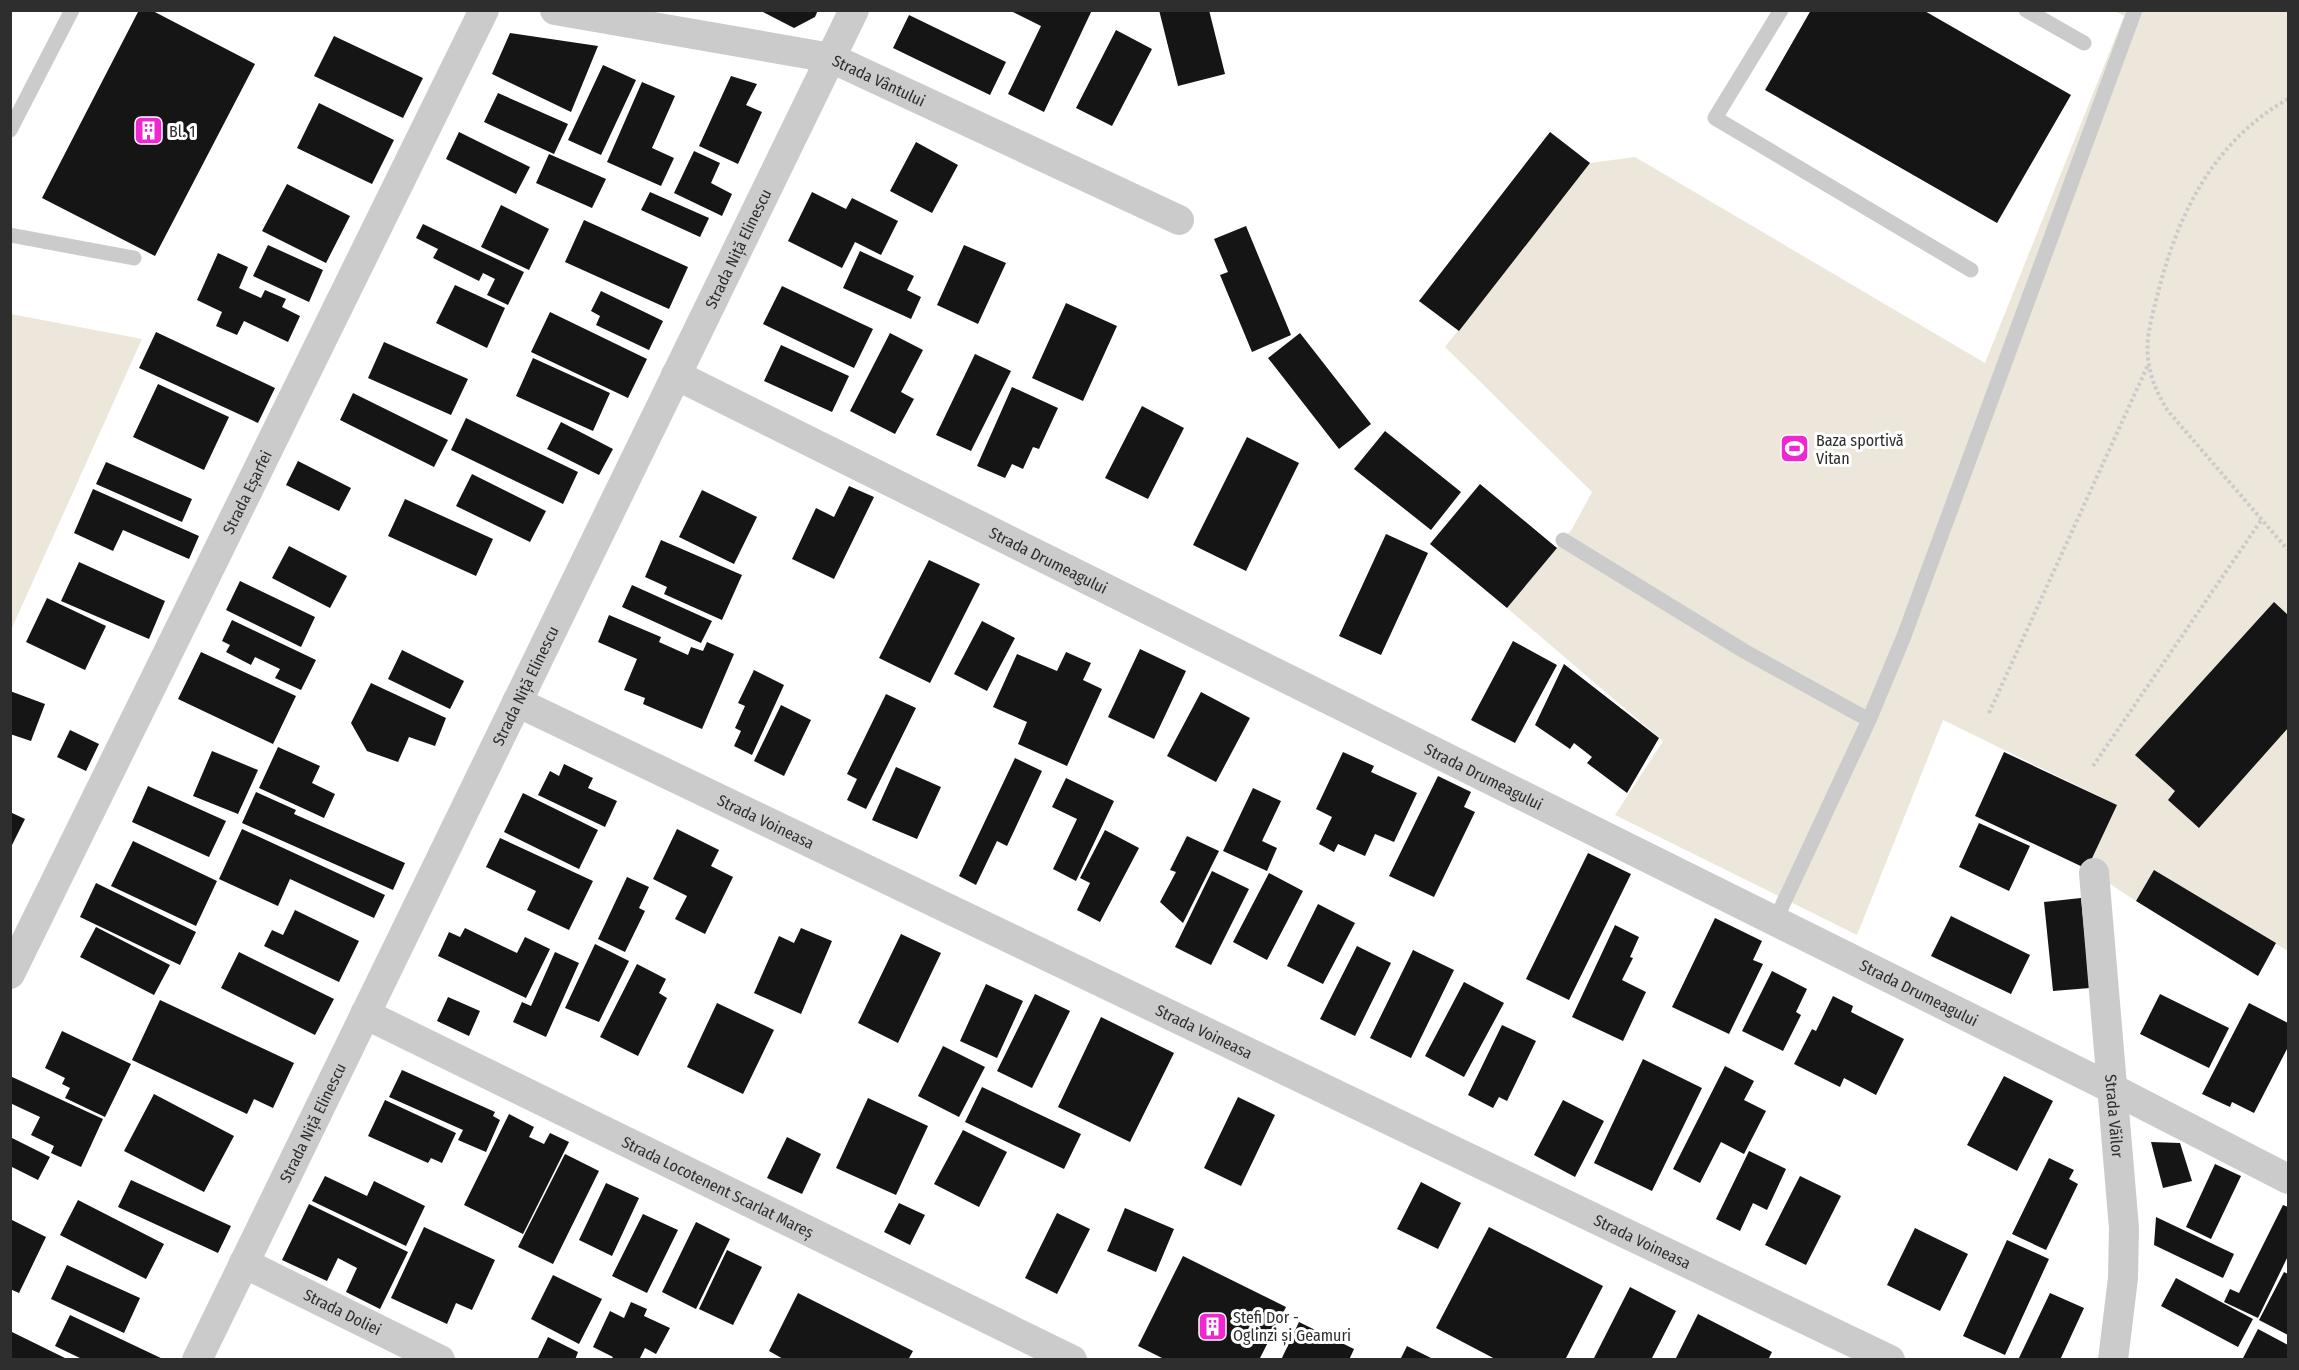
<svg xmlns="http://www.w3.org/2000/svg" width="2299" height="1370" font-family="'Fira Sans Condensed',sans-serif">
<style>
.green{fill:#ede7db}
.building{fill:#151515}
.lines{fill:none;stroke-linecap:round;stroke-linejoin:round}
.path{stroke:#cbcbcb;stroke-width:4;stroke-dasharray:3 3;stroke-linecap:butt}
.service{stroke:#cbcbcb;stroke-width:15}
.minor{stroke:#cbcbcb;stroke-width:30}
.labels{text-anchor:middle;stroke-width:6;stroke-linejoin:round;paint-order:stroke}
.street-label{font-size:16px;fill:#2e2e2e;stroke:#fff}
.poi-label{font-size:16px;fill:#2e2e2e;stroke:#fff;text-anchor:start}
</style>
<rect width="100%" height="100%" fill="#fff"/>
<path class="green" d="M2115 11H2288V951L2154 871 2136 901 2087 869 2117 805 1943 720 1857 935 1615 815 1663 741 1507 608 1572 529 1592 492 1445 347 1590 163 1635 157 1985 363 2124 16Z
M11 314 142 339 11 630 10 314Z"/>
<path class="building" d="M139 10H151L255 64 155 256 42 198Z
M759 10H818L815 17 794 28Z
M1009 10H1092L1044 112 1008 94 1041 26Z
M1159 10H1209L1225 74 1178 86Z
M1811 10H1923L2071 95 1997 223 1765 90Z
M909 15 1006 62 990 95 893 48Z
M1116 30 1152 49 1112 126 1076 108Z
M510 33 598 46 571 112 492 74Z
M334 36 423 78 403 118 314 76Z
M603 65 636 80 601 155 568 140Z
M731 76 757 84 746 105 762 112 738 164 699 146Z
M642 82 675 96 652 148 674 158 661 186 607 162Z
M498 93 568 124 554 154 484 122Z
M319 103 394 140 372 184 297 148Z
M459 132 530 167 516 194 446 159Z
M1550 132 1590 163 1459 331 1419 301Z
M916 142 958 165 932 213 890 191Z
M694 151 720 163 711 183 732 194 722 216 674 193Z
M549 154 606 179 592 208 536 183Z
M287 184 350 216 326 263 262 231Z
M650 192 709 218 700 237 641 210Z
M812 192 846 209 852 198 898 221 881 255 855 242 842 268 788 241Z
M501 205 549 229 529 270 481 247Z
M584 220 688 267 669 309 565 262Z
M423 224 524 272 508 305 487 295 495 279 483 273 479 281 433 258 438 249 416 238Z
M1246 226 1291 335 1252 352 1220 275 1228 272 1214 239Z
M268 245 323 270 309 302 253 276Z
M964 245 1006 263 978 324 937 305Z
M860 251 914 276 907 290 921 297 911 319 843 288Z
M218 253 248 267 239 288 261 298 265 290 286 299 282 307 300 316 288 342 244 321 237 335 216 326 222 312 197 300Z
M455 285 505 308 487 348 436 323Z
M782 286 873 329 854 368 763 324Z
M601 291 663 321 649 350 596 325 600 316 591 311Z
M1066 303 1117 326 1083 401 1032 378Z
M550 312 647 359 628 398 531 352Z
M156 332 275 388 258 423 139 368Z
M890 333 923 350 901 392 914 399 895 434 850 411Z
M1300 333 1371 424 1339 449 1268 358Z
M384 342 468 379 451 415 368 378Z
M781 345 849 376 832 412 764 381Z
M975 354 1011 371 971 451 936 435Z
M533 358 610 393 593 431 516 396Z
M158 384 229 417 204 470 133 437Z
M1012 387 1058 408 1039 449 1033 447 1023 469 1012 464 1005 478 977 466Z
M353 393 448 440 434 467 340 420Z
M1142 406 1184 428 1148 499 1105 478Z
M466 418 578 472 563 504 451 450Z
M561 422 613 449 599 475 547 449Z
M1385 431 1461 492 1431 530 1354 469Z
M1247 437 1299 463 1246 571 1193 545Z
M298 461 351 488 339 511 286 485Z
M106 462 192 499 182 522 96 484Z
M472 474 546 511 530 542 456 506Z
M1480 484 1557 548 1507 608 1430 544Z
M849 486 874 497 834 579 792 559 816 508 834 517Z
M93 489 199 536 189 559 123 530 113 551 74 533Z
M702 490 757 517 734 564 679 537Z
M405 499 493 539 476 576 388 536Z
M1386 534 1428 553 1381 655 1339 636Z
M661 540 742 575 722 620 664 594 667 587 645 577Z
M289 546 347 576 330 608 272 578Z
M929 560 980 584 930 683 879 658Z
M79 562 165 601 149 639 61 601Z
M240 581 315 617 301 647 226 610Z
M632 585 712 621 701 643 622 607Z
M47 598 106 626 85 670 26 642Z
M2274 602 2288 615V728L2199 828 2168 800 2175 791 2135 755Z
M609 615 661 637 659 642 688 655 691 647 703 651 707 642 734 654 702 729 643 704 645 698 624 690 637 659 598 642Z
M232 620 316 660 301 690 275 678 280 669 255 657 251 665 226 652 230 645 222 641Z
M982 621 1015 638 987 691 954 674Z
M1513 641 1557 665 1515 743 1471 720Z
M1140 649 1186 671 1154 739 1108 717Z
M402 650 464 681 450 709 388 679Z
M201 652 296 696 273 744 178 699Z
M1066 652 1091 663 1083 680 1102 689 1067 766 1018 744 1027 722 993 707 1017 654 1057 671Z
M1564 664 1659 738 1627 793 1587 763 1592 757 1574 743 1570 749 1535 725Z
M754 670 784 685 752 755 734 746 741 731 735 728 745 706 738 703Z
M371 683 446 718 435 746 409 737 398 762 367 751 351 723Z
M10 691 45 704 31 741 10 734Z
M1201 692 1250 718 1216 782 1167 756Z
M886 694 916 708 866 809 847 800 857 779 847 774Z
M781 705 811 720 784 776 754 761Z
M70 730 99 744 86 771 57 757Z
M278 747 320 766 312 783 335 794 324 818 259 788Z
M212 751 258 770 238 814 193 796Z
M1343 752 1374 766 1371 772 1417 793 1394 842 1375 834 1365 856 1338 844 1334 852 1319 844 1332 817 1316 809Z
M2004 752 2117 805 2087 869 1975 816Z
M1015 758 1042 771 1007 846 997 841 976 885 959 876Z
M564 764 593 778 588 788 617 801 605 827 538 795 550 771 559 776Z
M896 767 941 787 917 839 872 820Z
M1438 776 1471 792 1464 807 1475 812 1434 897 1389 876Z
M1066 778 1114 801 1076 881 1053 869 1077 819 1052 807Z
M148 786 226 821 209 857 132 822Z
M1253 788 1281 801 1262 841 1277 848 1267 871 1223 851Z
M256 792 296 810 294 814 405 863 393 890 242 823Z
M523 793 598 830 579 869 504 832Z
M10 812 25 819 10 849Z
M1979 823 2030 846 2009 891 1959 867Z
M242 829 385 895 374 918 290 879 278 906 219 879Z
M677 829 719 850 711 866 733 877 705 934 675 919 687 896 653 879Z
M1105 830 1139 848 1100 922 1077 910 1090 883 1080 878Z
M1187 836 1219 851 1183 923 1160 902 1176 872 1170 870Z
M500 838 593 881 569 930 527 910 536 891 486 867Z
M133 841 217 881 196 926 111 886Z
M1588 853 1631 874 1569 1000 1526 979Z
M2154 870 2276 943 2258 976 2136 901Z
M1212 871 1249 889 1211 965 1175 947Z
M1269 873 1303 891 1267 960 1233 942Z
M627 877 649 887 639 908 645 911 625 952 598 939Z
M96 883 196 932 180 965 80 917Z
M2081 898 2090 988 2053 991 2044 902Z
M1318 904 1355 923 1323 984 1287 966Z
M295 910 359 941 339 982 264 946 272 930 283 935Z
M1951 916 2030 955 2011 994 1931 956Z
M1715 918 1762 941 1753 960 1763 964 1729 1034 1672 1007Z
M1615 925 1639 937 1630 957 1633 958 1622 980 1646 992 1623 1041 1572 1017Z
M96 927 170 965 154 995 80 957Z
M465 928 517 953 525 937 550 949 526 998 438 956 449 932 460 937Z
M801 928 832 941 801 1014 754 993 779 936 794 943Z
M901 934 941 953 898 1043 858 1023Z
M595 944 629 961 599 1022 565 1008Z
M1357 946 1391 963 1355 1036 1320 1019Z
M1413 950 1454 970 1411 1058 1370 1038Z
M239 952 334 999 315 1035 221 988Z
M555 952 579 963 546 1037 513 1022 522 1002 531 1006Z
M637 964 666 979 659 993 667 998 638 1056 600 1037Z
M1772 971 1807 989 1796 1012 1801 1015 1783 1051 1742 1031Z
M1464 982 1504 1003 1464 1077 1425 1056Z
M986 984 1023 1001 997 1058 960 1041Z
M1035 994 1070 1011 1032 1088 997 1071Z
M2160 994 2229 1028 2209 1068 2140 1034Z
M1833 996 1853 1006 1851 1012 1904 1039 1876 1095 1844 1078 1840 1087 1794 1064 1812 1029 1816 1031Z
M448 997 480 1011 469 1036 437 1021Z
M160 1000 294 1063 273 1108 254 1099 247 1114 132 1060Z
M717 1003 774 1030 743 1094 687 1067Z
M2249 1003 2288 1023V1047L2254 1113 2232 1102 2230 1107 2202 1094Z
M1101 1017 1174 1053 1130 1142 1058 1107Z
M1502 1025 1536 1041 1507 1101 1499 1097 1493 1108 1468 1095Z
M62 1031 131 1064 105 1117 65 1098 70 1088 62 1084 65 1078 45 1068Z
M943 1046 985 1067 959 1117 918 1096Z
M1643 1059 1702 1088 1652 1191 1594 1163Z
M1725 1066 1754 1081 1744 1100 1766 1111 1744 1154 1721 1142 1700 1183 1673 1169Z
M402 1070 495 1112 493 1116 500 1120 486 1152 458 1140 463 1130 389 1097Z
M10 1076 103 1119 81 1167 51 1153 54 1146 31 1135 40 1117 10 1103Z
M2004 1076 2053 1101 2017 1171 1967 1145Z
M982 1087 1081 1134 1064 1169 965 1122Z
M154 1094 234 1136 204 1192 124 1151Z
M1238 1097 1275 1115 1241 1186 1204 1168Z
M868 1098 928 1126 896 1195 836 1168Z
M385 1100 456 1133 442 1163 431 1158 428 1163 368 1136Z
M1563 1100 1604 1121 1575 1177 1534 1155Z
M509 1114 534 1127 529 1137 544 1144 550 1133 569 1142 523 1234 464 1205Z
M963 1130 1007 1152 979 1207 934 1184Z
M10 1137 50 1157 38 1180 10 1166Z
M787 1137 821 1154 802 1194 767 1178Z
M2151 1142 2180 1143 2192 1181 2163 1188Z
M1749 1151 1786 1169 1767 1210 1753 1203 1740 1231 1716 1219Z
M565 1154 599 1171 553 1264 518 1247Z
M2049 1158 2074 1170 2069 1179 2078 1184 2046 1250 2012 1234Z
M2215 1164 2241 1176 2211 1239 2186 1227Z
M325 1176 367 1196 374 1181 425 1206 406 1246 312 1201Z
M1800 1176 1841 1196 1806 1265 1765 1245Z
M131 1180 231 1226 218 1253 118 1207Z
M1421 1182 1461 1203 1438 1249 1397 1229Z
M606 1183 639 1198 612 1256 579 1240Z
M78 1200 164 1244 146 1279 60 1235Z
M899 1203 925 1215 910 1245 884 1232Z
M309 1204 408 1252 380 1309 346 1292 357 1268 338 1258 327 1281 282 1260Z
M2283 1205 2288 1207V1256L2258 1318 2224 1302 2230 1289 2239 1293Z
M1125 1208 1174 1229 1156 1272 1107 1251Z
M1057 1213 1090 1229 1057 1294 1025 1278Z
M643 1214 678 1230 647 1293 612 1276Z
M2156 1217 2234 1254 2223 1278 2154 1245Z
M10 1219 46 1237 19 1293 10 1289Z
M696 1222 730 1239 696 1309 662 1292Z
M424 1227 495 1260 472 1310 456 1303 447 1324 391 1298Z
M1489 1227 1603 1286 1565 1360H1497L1436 1328Z
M1915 1228 1968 1254 1940 1311 1887 1285Z
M2007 1240 2049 1259 2005 1355 1963 1336Z
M727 1250 762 1267 733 1325 699 1309Z
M1183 1256 1286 1307 1259 1360H1166L1138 1346Z
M67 1265 140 1298 124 1333 51 1299Z
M2284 1272 2288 1274V1335L2259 1320Z
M553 1275 602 1299 579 1344 531 1319Z
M2176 1278 2253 1319 2238 1347 2161 1306Z
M1630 1287 1676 1311 1651 1360H1593Z
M798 1293 913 1351 908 1360H785L769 1351Z
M2050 1293 2084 1308 2060 1360H2018Z
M631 1302 647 1309 644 1316 670 1328 656 1354 645 1348 639 1360H611L613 1357 593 1347 610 1311 624 1318Z
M1698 1314 1772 1352 1768 1360H1675Z
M70 1315 165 1360H84L55 1346Z
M1299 1322 1354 1349 1349 1360H1281Z
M2258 1329 2288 1345V1360H2242Z
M10 1331 69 1360H10Z
M548 1337 578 1352 575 1360H537Z
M1407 1346 1435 1360H1400Z"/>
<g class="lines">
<path class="path" d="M2288 99C2214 141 2178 213 2158 293 2152 316 2144 342 2149 365 2152 382 2159 397 2168 411L2288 550
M1989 713 2148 365
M2093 766 2262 519"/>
<path class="service" d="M1781 10 1715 118 1971 270
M2026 10 2084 43
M10 130 72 10
M10 235 134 258
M1563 540 1744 651 1869 720
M1775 921 1869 720 1904 636 2135 10"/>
<g class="minor">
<path id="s1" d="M555 10 831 58 1179 220"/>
<path id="s2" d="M676 375 2113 1089 2288 1179"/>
<path id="s3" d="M517 702 1890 1360"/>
<path id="s4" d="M2094 873 2124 1228 2123 1278 2113 1360"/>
<path id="s5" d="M10 974 484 10"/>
<path id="s6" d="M365 1014 1072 1360"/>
<path id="s7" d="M244 1263 440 1360"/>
<path id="s8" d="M197 1360 854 10"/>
</g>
</g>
<defs>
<symbol id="building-square" viewBox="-11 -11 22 22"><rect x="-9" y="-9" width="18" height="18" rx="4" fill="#ee27d1" stroke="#fff"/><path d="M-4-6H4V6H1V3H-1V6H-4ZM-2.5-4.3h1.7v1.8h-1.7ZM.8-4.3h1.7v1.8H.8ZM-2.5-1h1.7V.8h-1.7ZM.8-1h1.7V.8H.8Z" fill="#fff"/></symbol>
<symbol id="stadium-square" viewBox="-11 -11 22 22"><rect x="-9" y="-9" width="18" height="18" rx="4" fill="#ee27d1" stroke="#fff"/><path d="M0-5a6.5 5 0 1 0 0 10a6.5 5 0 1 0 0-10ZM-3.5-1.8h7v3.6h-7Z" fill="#fff"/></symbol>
</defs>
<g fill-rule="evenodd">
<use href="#building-square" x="132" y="114" width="33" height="33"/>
<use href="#stadium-square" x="1778" y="432" width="33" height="33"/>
<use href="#building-square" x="1196" y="1310" width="33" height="33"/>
</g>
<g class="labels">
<g class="street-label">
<text dy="6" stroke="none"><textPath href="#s1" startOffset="333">Strada Vântului</textPath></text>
<text dy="6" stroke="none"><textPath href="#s8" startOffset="1236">Strada Niță Elinescu</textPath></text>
<text dy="6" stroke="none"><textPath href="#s5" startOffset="537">Strada Eșarfei</textPath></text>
<text dy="6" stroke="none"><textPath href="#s2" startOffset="416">Strada Drumeagului</textPath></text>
<text dy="6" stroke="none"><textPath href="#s8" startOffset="750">Strada Niță Elinescu</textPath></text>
<text dy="6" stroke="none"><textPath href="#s2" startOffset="902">Strada Drumeagului</textPath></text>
<text dy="6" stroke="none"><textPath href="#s3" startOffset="276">Strada Voineasa</textPath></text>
<text dy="6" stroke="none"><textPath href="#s2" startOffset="1388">Strada Drumeagului</textPath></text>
<text dy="6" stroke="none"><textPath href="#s3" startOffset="762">Strada Voineasa</textPath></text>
<text dy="6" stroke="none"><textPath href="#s4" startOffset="244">Strada Văilor</textPath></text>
<text dy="6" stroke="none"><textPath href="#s8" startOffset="264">Strada Niță Elinescu</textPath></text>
<text dy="6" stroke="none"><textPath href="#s6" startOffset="393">Strada Locotenent Scarlat Mareș</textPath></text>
<text dy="6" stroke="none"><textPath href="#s3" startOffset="1248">Strada Voineasa</textPath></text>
<text dy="6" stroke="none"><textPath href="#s7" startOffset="110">Strada Doliei</textPath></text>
</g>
<g class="poi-label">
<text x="169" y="137">Bl. 1</text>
<text x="1816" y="446">Baza sportivă<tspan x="1816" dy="18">Vitan</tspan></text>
<text x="1233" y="1323">Stefi Dor -<tspan x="1233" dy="18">Oglinzi și Geamuri</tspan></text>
</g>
</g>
<rect width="2299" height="1370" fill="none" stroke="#2e2e2e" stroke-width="24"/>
</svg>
